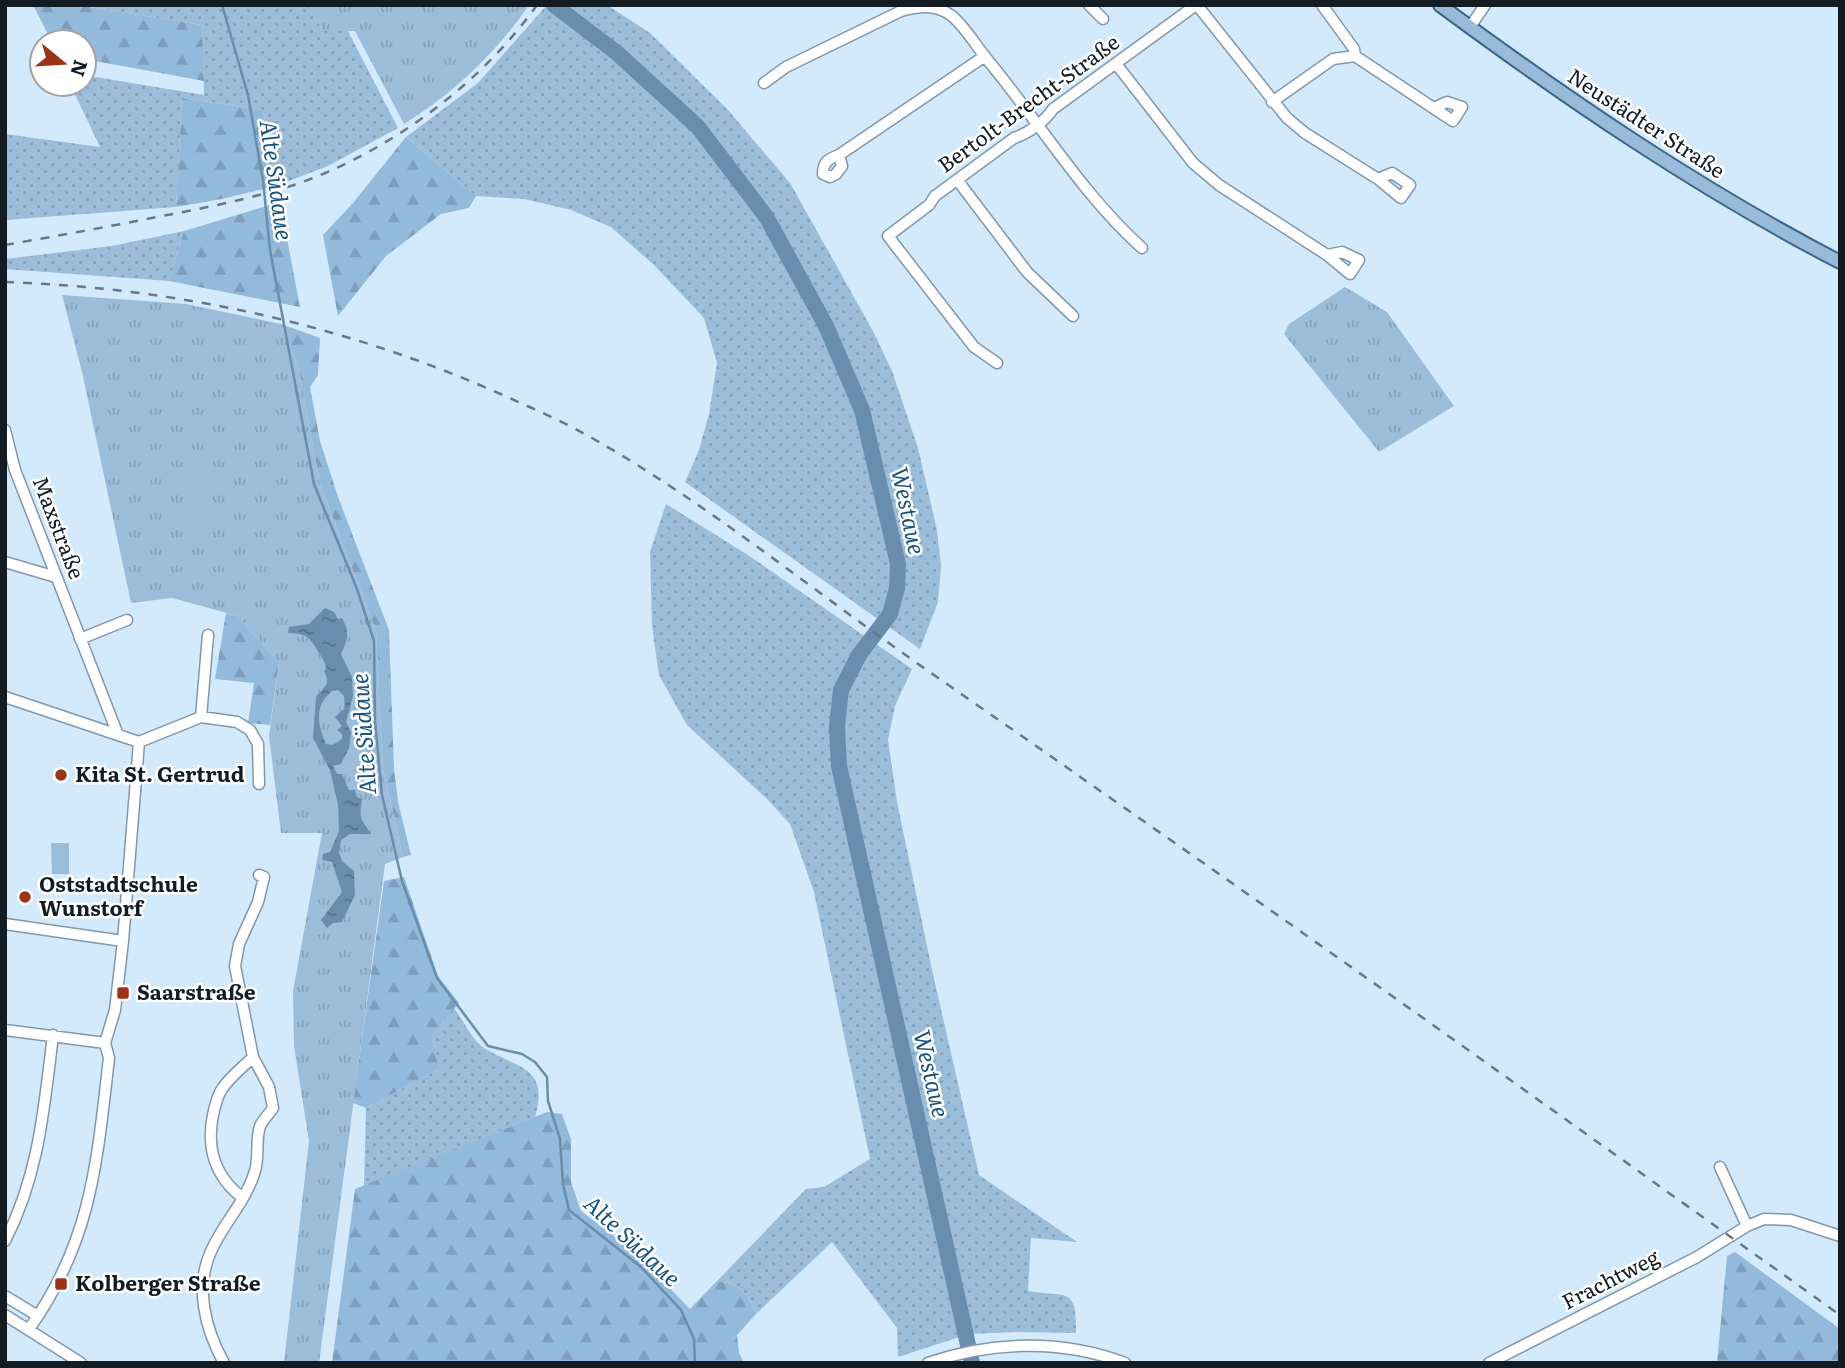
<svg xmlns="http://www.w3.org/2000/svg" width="1845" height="1368" font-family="Literata,serif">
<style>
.grass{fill:url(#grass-dots)}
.forest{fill:url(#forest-firs)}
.park{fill:url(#park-tufts)}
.pitch{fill:#9cbdda}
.water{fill:url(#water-ripples);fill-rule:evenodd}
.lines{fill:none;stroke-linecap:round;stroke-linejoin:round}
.stream{stroke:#688dad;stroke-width:2.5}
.river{stroke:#688dad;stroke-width:16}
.minor-casing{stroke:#8397a9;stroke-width:13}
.major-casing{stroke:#3c6688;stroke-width:16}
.minor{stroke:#fff;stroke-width:10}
.major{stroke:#97bbd9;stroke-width:12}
.rail{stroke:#697884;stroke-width:2.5;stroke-dasharray:9 9;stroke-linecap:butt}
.poi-dot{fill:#9b3317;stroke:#fff;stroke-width:2.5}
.labels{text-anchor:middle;stroke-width:5;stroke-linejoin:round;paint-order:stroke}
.street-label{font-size:21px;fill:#141c23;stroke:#fff}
.poi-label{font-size:21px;font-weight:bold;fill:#141c23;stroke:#fff;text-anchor:start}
.water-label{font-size:23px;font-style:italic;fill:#195480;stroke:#fff}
</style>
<defs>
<pattern id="grass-dots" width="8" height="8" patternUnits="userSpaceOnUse" patternTransform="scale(1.75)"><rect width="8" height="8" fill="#9cbdda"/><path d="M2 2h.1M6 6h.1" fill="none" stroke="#86a2bb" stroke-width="1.8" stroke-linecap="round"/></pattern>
<pattern id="forest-firs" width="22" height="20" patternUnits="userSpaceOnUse" patternTransform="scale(1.75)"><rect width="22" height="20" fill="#93b9db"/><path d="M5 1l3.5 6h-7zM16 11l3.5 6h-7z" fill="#7e9ebc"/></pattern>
<pattern id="park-tufts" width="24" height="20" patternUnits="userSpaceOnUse" patternTransform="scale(1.75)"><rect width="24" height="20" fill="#9cbdda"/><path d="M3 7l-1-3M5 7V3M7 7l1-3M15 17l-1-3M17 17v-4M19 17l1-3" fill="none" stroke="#86a2bb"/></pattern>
<pattern id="water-ripples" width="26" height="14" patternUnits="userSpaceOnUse" patternTransform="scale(1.75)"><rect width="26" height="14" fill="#688dad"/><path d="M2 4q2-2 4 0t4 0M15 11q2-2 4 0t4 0" fill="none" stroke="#54728c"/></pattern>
</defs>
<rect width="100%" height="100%" fill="#d3e9fc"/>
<path class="grass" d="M77 5H305L324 31H348L398 128 328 166 276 186 263 110 182 98 176 207 5 220V134L100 147 70 84H84V75L204 95 202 25Z
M547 5H607L650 33 728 110 790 183 873 331 892 371 918 448 937 530 941 567 938 602 920 649 685 482 699 450 709 414 717 363 704 318 654 265 611 227 571 210 524 199 476 196 406 137 478 83Z
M184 231 169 281 5 269V259L112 246Z
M666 504 748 555 912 669 895 706 888 740 897 802 932 970 979 1175 1077 1242 1031 1238 1028 1291C1067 1298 1077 1285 1076 1333L1016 1332 969 1334 898 1357 897 1328 832 1242 756 1314C748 1293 740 1284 717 1281L806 1189 824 1187 870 1159 814 892 790 824 768 800 687 725 659 675 652 626 650 552Z
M454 1008C463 1020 472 1040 484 1048 516 1068 550 1066 535 1117L364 1186 366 1108 439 1069 432 1034Z"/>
<path class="forest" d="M33 5H77L202 25 204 81 84 59V42H52Z
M182 98 263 110 276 186 222 199 176 207Z
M406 137 476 196 469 208 441 214 386 256 338 316 323 235 353 203Z
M280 202 300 307 169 281 184 231Z
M281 324 320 338 318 375 310 387 320 441 338 497 389 630 394 769 398 802 411 855 403 857 383 769 376 631 320 484 298 366Z
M226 613 238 616 279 663 270 725 248 723 254 683 215 679Z
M404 877 438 976 459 1003 432 1034 439 1069 366 1108 353 1103 384 881Z
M547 1112 562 1114 571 1139V1182L581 1211 635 1252 690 1309 717 1281C740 1284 748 1293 756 1314L737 1335 739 1353 744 1363H332L355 1189Z
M1735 1252 1840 1329V1363H1717L1727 1256Z"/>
<path class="park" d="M305 5H529C497 52 453 94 404 124L355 31H324Z
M1345 287 1387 312 1454 406 1379 452 1284 334 1289 324Z
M62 295 186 304 281 324 298 366 320 484 376 631 383 769 403 857 385 864 319 1363H284L309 1141 294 1046 293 991 322 833H281L269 736 279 663 238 616 172 598 131 603 82 372Z"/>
<path class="pitch" d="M208 473 217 520 191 526 180 478Z
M51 843H69V874H52Z"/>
<path class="water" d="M325 608 334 612 338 619 342 618C350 633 348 639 341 654L352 677 353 696 346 722 351 732 349 748 341 764 333 766 337 774H342L349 790H355L357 797 362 799C359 818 360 818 371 834H350L341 840 339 852 342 861 354 871 355 895 342 922 333 923 327 928 321 920 342 892 332 862 322 860 323 854 330 852 339 831 338 805 330 770 313 738 316 697C325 686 331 685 324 671L326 669C325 661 323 660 319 653 309 637 309 634 288 633L289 627 309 624ZM332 691 338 690 344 696 345 708 335 717 342 726 337 730 342 734V739L333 745 326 744C317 724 314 706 332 691Z"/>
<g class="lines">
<path class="stream" d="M222 5 248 95 263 180 270 250 314 484 357 589 374 641 375 721 382 795 402 881 437 978 488 1046 522 1054 535 1062 547 1077 548 1101 560 1139 563 1184 569 1210 641 1267 681 1310 694 1339 695 1363"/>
<path class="river" d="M554 5 617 53 698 127 767 218 826 326 862 410 898 564 897 588 890 614 859 655 841 690 837 726 839 766 972 1363"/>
<defs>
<path id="minor" d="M1089 5 1103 19
M1197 5 1287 118 1305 133 1378 179 1401 198 1410 185 1392 173 1378 179
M1322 5 1354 49 1355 56
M1470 27 1485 5
M1117 65 1193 163 1219 185 1327 255 1350 274 1359 260 1342 252 1327 255
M764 83 786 67 901 11C919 6 936 4 952 16 965 27 975 44 986 58 1038 120 1081 193 1142 248
M1272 102 1333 59 1355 56 1453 121 1462 107 1447 102 1434 108
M839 155 842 166 836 174 830 177 823 174C823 162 828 159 839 155L985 56
M958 181 1027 272 1073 316
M997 363 974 347 888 236 929 205 935 196 1014 138C1029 133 1044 122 1053 109L1196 5
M5 430 15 470 118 735
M5 562 56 577
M80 639 127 620
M5 697 139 742
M201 717 208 635
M139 742 201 717 237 722 250 730 258 744 259 784
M5 924 123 941
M5 1030 105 1043
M1720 1167 1747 1226
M243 1198C216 1178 206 1149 213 1115 215 1106 217 1096 222 1089 230 1077 243 1067 253 1057
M5 1241C39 1175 44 1108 53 1035
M5 1296 38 1316
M5 1315 81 1363
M29 1329C92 1241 97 1161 109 1058L105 1043 115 1010 123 941 139 742
M224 1363C205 1329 194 1286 212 1249 224 1223 245 1202 254 1174 260 1159 255 1141 260 1126 263 1120 269 1114 273 1108L269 1087 253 1057 235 966 239 944 258 902 264 877 259 875
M928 1363C991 1341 1062 1339 1125 1363
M1489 1363 1697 1257 1747 1226 1764 1219 1791 1220 1840 1236"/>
<path id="major" d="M1440 5C1567 99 1699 189 1840 262"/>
</defs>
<use href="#minor" class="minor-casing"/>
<use href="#major" class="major-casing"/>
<use href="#minor" class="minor"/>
<use href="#major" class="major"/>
<path class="rail" d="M5 245C56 236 107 227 157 217 204 208 251 199 297 184 390 151 480 85 537 5
M5 282C178 288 347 325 505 396 534 409 564 422 592 438 684 490 772 558 857 620 932 675 1010 727 1086 781 1339 957 1589 1136 1840 1315"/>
</g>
<g class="poi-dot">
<circle cx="61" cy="775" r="7"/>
<circle cx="25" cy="897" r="7"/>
<rect x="116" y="986" width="14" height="14" rx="3.5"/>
<rect x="54" y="1277" width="14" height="14" rx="3.5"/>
</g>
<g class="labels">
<g class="street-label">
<text transform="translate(1029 104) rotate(-36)" y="7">Bertolt-Brecht-Straße</text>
<text transform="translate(1646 124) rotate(33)" y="7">Neustädter Straße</text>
<text transform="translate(58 528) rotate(69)" y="7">Maxstraße</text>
<text transform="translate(1611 1280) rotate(-27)" y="7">Frachtweg</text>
</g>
<g class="poi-label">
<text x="75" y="782">Kita St. Gertrud</text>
<text x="39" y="892">Oststadtschule<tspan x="39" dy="24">Wunstorf</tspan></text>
<text x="137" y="1000">Saarstraße</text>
<text x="75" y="1291">Kolberger Straße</text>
</g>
<g class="water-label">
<text transform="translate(276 180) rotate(82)" y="8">Alte Südaue</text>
<text transform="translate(908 511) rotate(78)" y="8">Westaue</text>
<text transform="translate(364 734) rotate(-94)" y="8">Alte Südaue</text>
<text transform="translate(931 1074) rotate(77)" y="8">Westaue</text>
<text transform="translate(632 1241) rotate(43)" y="8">Alte Südaue</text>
</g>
</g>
<rect width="1845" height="1368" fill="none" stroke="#141c23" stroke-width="14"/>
<g transform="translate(63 63) rotate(108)"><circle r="33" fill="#ffffff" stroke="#a1a4a7" stroke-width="2"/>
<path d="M0-5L12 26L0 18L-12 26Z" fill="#9b3317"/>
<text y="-10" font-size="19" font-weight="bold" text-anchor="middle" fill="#141c23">N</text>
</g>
</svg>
